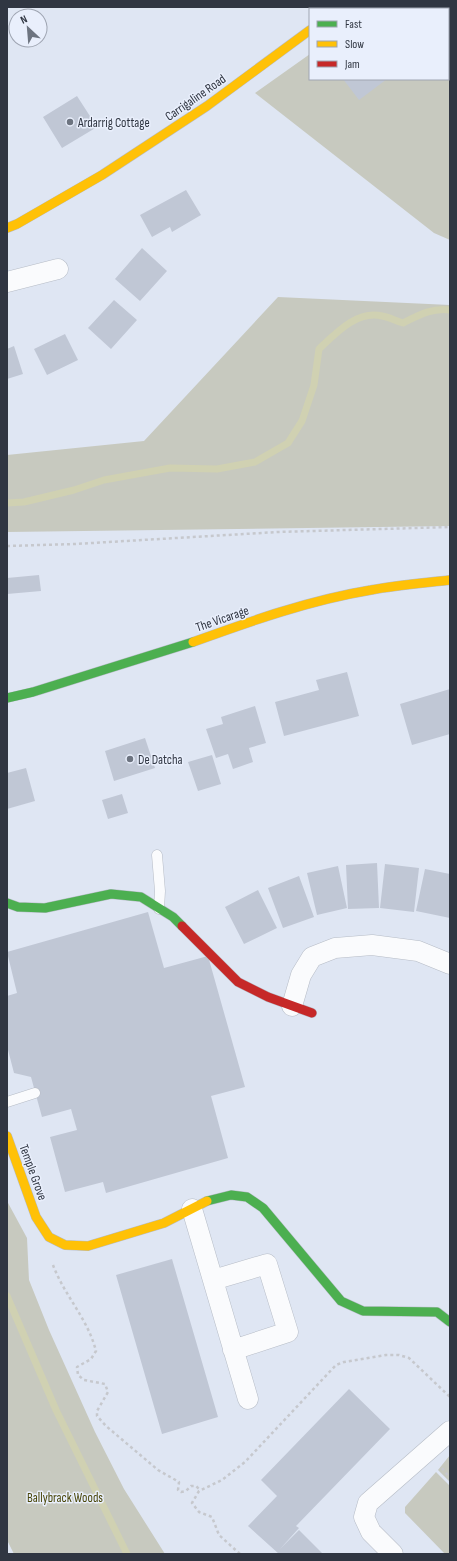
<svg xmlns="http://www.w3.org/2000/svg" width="457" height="1561" font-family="'Sofia Sans Condensed',sans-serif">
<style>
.green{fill:#c7c9bf}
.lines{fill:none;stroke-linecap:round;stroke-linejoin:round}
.stream{stroke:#d0d1b2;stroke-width:7}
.building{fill:#c0c7d5}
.lane-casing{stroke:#b6bcc6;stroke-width:11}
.street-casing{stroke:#b6bcc6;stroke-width:21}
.fast-casing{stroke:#b6bcc6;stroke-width:10}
.slow-casing{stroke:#b6bcc6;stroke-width:10}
.jam-casing{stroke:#b6bcc6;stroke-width:10}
.path{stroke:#c6c8cd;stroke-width:2.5;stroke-dasharray:3 3;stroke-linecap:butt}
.lane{stroke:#fafbfd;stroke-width:10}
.street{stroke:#fafbfd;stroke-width:20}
.fast{stroke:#4caf50;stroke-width:9}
.slow{stroke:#ffc107;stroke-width:9}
.jam{stroke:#c62828;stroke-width:9}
.poi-dot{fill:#6d7480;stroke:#e9effc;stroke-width:1.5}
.labels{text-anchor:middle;stroke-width:3;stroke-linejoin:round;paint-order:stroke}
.street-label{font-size:13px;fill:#303642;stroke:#e9effc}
.poi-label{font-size:13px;fill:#303642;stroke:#e9effc;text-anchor:start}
.park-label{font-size:13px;fill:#494608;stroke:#e9effc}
</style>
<rect width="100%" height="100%" fill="#dfe6f3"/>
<path class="green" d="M376 7H450V240L434 233 255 93 310 54V79H448V9H373Z
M278 297 450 305V526L7 532V455L144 441Z
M7 1201 27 1238 29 1280 49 1330 95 1432 124 1489 165 1554H14L7 1540Z
M450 1455V1482L438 1470Z
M436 1472 450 1486V1554H445L405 1513V1507Z"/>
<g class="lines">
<path class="stream" d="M7 503 24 502 74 490 104 480 170 468 217 469 255 462 288 443 302 421 314 385 319 349C336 333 357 310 382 316 389 317 396 321 403 323 417 316 433 307 450 310
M7 1296 56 1410 127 1554"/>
</g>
<path class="building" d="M343 79H387L359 100Z
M77 96 97 127 62 148 43 117Z
M186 190 201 215 172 232 170 227 152 237 140 215Z
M142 248 167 271 140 301 115 279Z
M114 300 137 320 111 349 88 328Z
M65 334 78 360 47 375 34 349Z
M14 346 23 374 7 379V349Z
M39 575 41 591 7 594V578Z
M347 672 359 716 284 736 275 702 319 690 316 680Z
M450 689V734L412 745 400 704Z
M255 706 266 743 249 748 253 762 233 769 228 754 216 758 206 729 223 724 221 717Z
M145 738 155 768 114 781 105 751Z
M212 755 221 784 198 791 188 762Z
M26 768 35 801 7 809V773Z
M122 794 128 813 108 819 102 800Z
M377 863 379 908 348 909 346 865Z
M385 864 419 868 414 912 380 908Z
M338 866 347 908 317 915 307 873Z
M425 869 450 874V918L416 911Z
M299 876 314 917 283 928 268 888Z
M258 890 277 928 244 944 225 907Z
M148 912 164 968 208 956 245 1087 211 1096 228 1158 106 1193 103 1182 65 1192 50 1137 77 1130 71 1109 42 1117 31 1077 14 1073 7 1046V996L17 993 7 952Z
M172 1259 218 1417 162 1434 116 1275Z
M349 1389 390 1429 296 1526 299 1528 280 1549 299 1530 323 1554H279L248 1526 277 1496 261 1480Z"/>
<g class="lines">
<defs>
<path id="lane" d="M157 855 160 891 159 909
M7 1102 35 1093"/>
<path id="street" d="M7 282 58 269
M292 1006 301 975 312 957 335 948 372 945 418 951 450 964
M192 1209 248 1399
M213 1280 267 1264 288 1332 233 1350
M393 1554 371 1532 364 1517 368 1503 450 1431"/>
<path id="fast" d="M7 698 33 692 193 642
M7 903 18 907 45 908 111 894 141 897 173 917 182 926
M207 1201 231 1195 247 1197 263 1208 341 1301 363 1311 437 1312 450 1322"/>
<path id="slow" d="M339 9 341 7
M7 228 17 224 102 175 207 106 310 30
M193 642C251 621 310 600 371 590 397 585 424 583 450 580
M7 1136 36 1217 49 1237 65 1245 88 1246 164 1223 207 1201"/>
<path id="jam" d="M182 926 238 982 268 997 312 1013"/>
</defs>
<use href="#lane" class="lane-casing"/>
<use href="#street" class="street-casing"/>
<use href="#fast" class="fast-casing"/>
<use href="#slow" class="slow-casing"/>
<use href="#jam" class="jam-casing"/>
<path class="path" d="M7 546 75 544 278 532 450 527
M53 1265C64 1295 88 1319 96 1351L91 1359 77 1367 78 1375 84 1380 105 1384 108 1392 97 1411V1416L106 1426 158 1470 179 1482 178 1490 181 1492 186 1491 191 1486H196L200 1490
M442 1468 450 1478
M240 1554 219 1535 212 1517 199 1512 192 1503 199 1491 222 1480 245 1462 336 1365 344 1362 386 1355H399L409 1358 450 1397"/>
<use href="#lane" class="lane"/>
<use href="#street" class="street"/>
<use href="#fast" class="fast"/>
<use href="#slow" class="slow"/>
<use href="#jam" class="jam"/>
</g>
<g class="poi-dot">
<circle cx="70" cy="122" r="4"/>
<circle cx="130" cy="759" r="4"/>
</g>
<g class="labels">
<g class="street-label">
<text transform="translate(195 97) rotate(-35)" y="5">Carrigaline Road</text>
<text transform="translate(222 618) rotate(-19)" y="5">The Vicarage</text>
<text transform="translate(34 1172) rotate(70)" y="5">Temple Grove</text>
</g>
<g class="poi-label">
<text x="78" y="127">Ardarrig Cottage</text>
<text x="138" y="764">De Datcha</text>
</g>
<g class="park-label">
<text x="65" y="1502">Ballybrack Woods</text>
</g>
</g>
<rect width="457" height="1561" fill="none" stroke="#303642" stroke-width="16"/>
<rect x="309" y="8" width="140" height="72" fill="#e9effc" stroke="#9fa5b2"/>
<rect x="317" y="21" width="20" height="6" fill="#4caf50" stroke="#9fa5b2"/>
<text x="345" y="28" font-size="12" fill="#303642">Fast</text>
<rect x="317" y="41" width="20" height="6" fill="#ffc107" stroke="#9fa5b2"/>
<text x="345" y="48" font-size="12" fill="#303642">Slow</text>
<rect x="317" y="61" width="20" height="6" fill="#c62828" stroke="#9fa5b2"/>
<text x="345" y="68" font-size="12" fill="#303642">Jam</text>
<g transform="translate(28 28) rotate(334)"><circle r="19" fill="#e9effc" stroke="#9fa5b2"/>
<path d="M0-3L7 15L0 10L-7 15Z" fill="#6d7480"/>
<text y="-6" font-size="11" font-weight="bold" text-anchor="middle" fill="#303642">N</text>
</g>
</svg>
